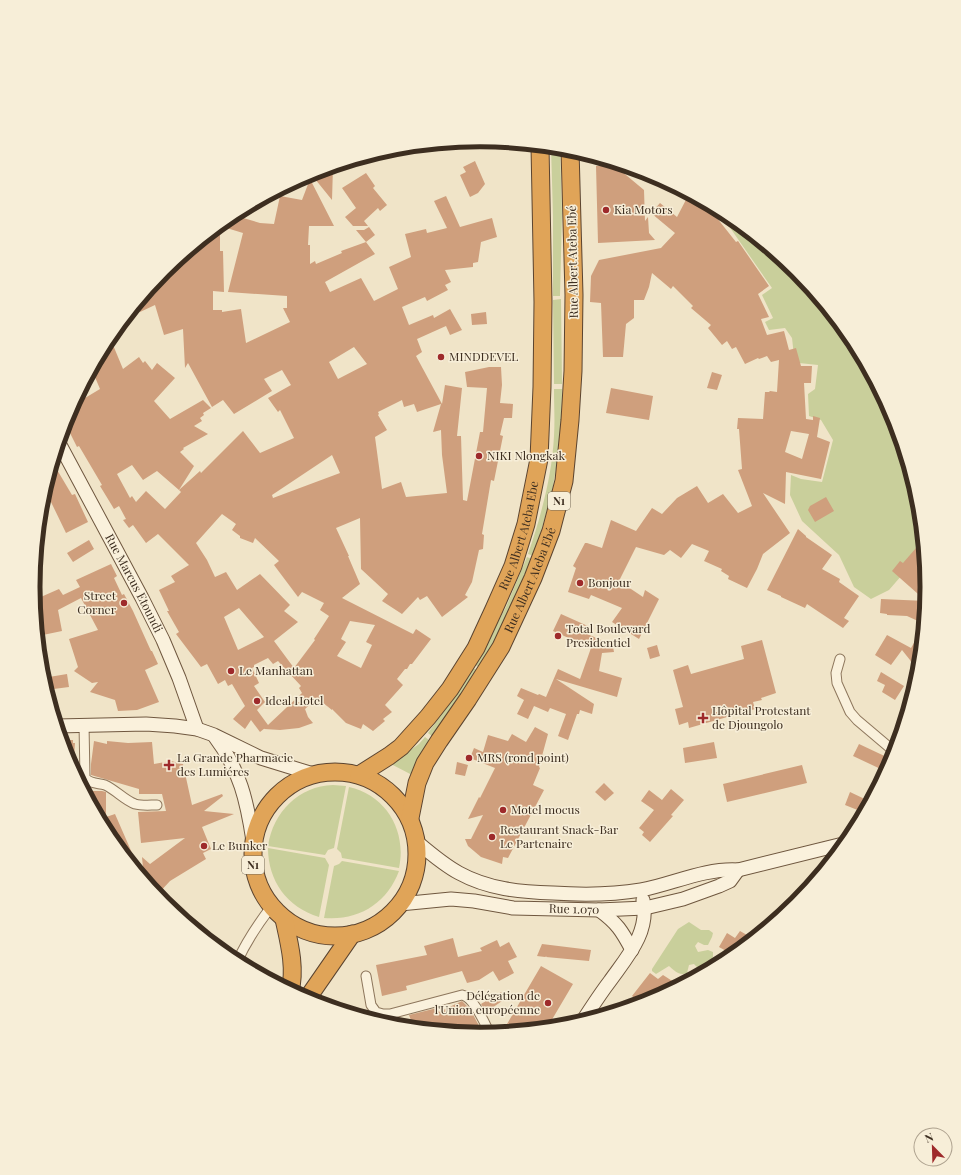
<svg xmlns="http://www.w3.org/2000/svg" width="961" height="1175" font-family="'Playfair Display',serif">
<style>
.green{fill:#c9cf9b}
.building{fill:#cf9f7d;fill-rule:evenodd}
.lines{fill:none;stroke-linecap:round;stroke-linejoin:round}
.street-casing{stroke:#8d765c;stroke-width:11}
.secondary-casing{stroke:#6f573f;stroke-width:15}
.highway-casing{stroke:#5b4430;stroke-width:19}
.street{stroke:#faf1dc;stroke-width:9}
.secondary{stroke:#faf1dc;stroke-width:13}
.highway{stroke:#e0a458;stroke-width:17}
.poi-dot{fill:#9e2a2b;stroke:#f7eed8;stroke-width:1.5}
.labels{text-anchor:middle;stroke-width:3;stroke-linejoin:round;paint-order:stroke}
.shield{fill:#f7eed8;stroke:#756857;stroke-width:1}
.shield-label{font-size:11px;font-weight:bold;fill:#3d2e20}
.poi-label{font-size:12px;fill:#3d2e20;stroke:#f7eed8;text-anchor:start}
.street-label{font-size:12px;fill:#3d2e20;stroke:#f7eed8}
.rim{fill:none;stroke:#3d2e20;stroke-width:5}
</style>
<rect width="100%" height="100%" fill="#f0e4c8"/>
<path class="green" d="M551 147 560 148 562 214 560 296H553V216Z
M725 213 797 271 853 339 894 416 919 500 922 531 915 535 920 550 915 560 889 590 871 599 854 587 839 555 802 521 790 495 791 475 801 479 822 482 833 440 821 420 809 416 808 394 815 389 818 365 799 363 794 356 792 338 785 328 769 330 765 322 773 318 762 295 772 288 724 219Z
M561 299 562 384H554L553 300Z
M554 389H562L561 438 552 492 534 556 528 554C541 516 552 476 554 436 555 420 554 405 554 389Z
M527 557 532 559 512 609 481 668 475 665 506 607Z
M473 668 479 671 433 737 428 733 462 687Z
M425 737 430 741 414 776 391 764 419 744Z
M333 785 346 786 334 848 328 850 325 855 268 846C273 812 299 786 333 785Z
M349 787C386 795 407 831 399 868L342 858 341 853 337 849Z
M268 848 325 858 329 865 319 917C287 907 268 881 268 848Z
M342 861 399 871C387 903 359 921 324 918L334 866 339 864Z
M689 922 701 930H709L713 933 712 937 708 945H704L698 942 695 946 698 952 708 950 713 952V956L711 967C705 971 698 969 694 964L689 965 687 973C679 976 675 971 669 966L656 974 652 971V969L678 929Z"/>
<path class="building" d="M475 161 485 184 478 193 470 197 460 175 466 172 463 167Z
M620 164 623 165 620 170 644 190 645 221 648 217 649 233 655 240 598 243 596 166Z
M333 167 332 200 311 174Z
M366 173 375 186 373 188 387 205 380 211 378 208 364 221 368 226H353L345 217 356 208 342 188Z
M310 179 334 226H309L308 245H310V264L315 261 316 264 342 253 341 251 366 242 375 254 325 282 330 292 361 278 374 301 398 289 389 267 411 257 405 234 426 229 427 233 447 228 434 201 446 196 460 227 492 218 497 237 481 242 478 262 473 263V267L445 270 451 282 445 285 448 290 427 301 425 297 402 307 409 325 433 315 434 318 450 309 462 330 450 335 446 326 417 339 422 352 416 356 442 404 445 385 462 388 457 436H461L463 500 467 501 480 432H483L487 388 467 387 465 372 489 367H501L502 385 500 403 513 404 512 418H504L500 435 503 436 494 481 491 480 482 534 484 535 483 549 479 550 472 582 465 595 468 597 442 617 427 596 420 600 418 597 402 614 382 601 388 594 361 569 360 518 336 528 349 556H348L360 584 342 598 413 634 416 629 431 639 412 664H410L407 669H405L397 679 403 685 385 705 392 712 383 719 385 721 373 731 363 724 361 729 346 723 332 709V710L317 698 305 709 308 717 313 723 299 728 280 730 264 729 265 728 260 732 251 720 245 729 233 719 245 706 232 684 228 686 225 680 218 684 207 664 201 667 176 634 179 632 167 611H169L159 590 175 582 171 576 189 565 158 534 146 543 133 525 129 528 123 520 126 519 119 506 114 509 111 504 100 486 102 485 79 446 77 447 65 423 67 416 77 397 80 401 100 389 92 370 103 349 113 345 123 369 139 357 143 363 145 361 152 370 157 363 175 378 154 401 170 419 203 400 211 408 203 413 204 415 200 418 202 421 194 426 208 434 183 448 184 449 180 452 194 466 179 490 157 471 143 480 132 465 117 474 130 498 132 496 136 502 146 491 165 509 181 492 179 490 200 471 201 473 243 431 260 453 294 438 280 410 278 412 268 398 291 385 282 370 264 379 272 391 234 414 223 400 212 407 188 363 185 368 183 329 164 335 155 305 140 312 136 305 164 271 232 215 242 210 240 217 260 223 274 224 280 196 302 200ZM220 226 243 233 228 292 287 296V308H283L290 322 246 343 241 309 222 312V310H213V291L224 292 223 251H220ZM354 347 367 364 338 379 329 362ZM402 400 404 407 414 404 417 412 441 404 433 432 441 430 442 455 447 493 406 497 401 482 382 489 375 437 387 430 378 415 379 414 378 412ZM332 455 340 473 273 498 272 495ZM222 514 236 524 232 530 240 536V538L253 543 255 538 279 561 274 565 298 597 302 592 324 603 320 610 329 616 314 639 315 640 294 668 274 641 298 622 284 611 290 605 260 574 237 590 226 572 215 577 207 560 196 543ZM239 608 264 637 238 650 224 617ZM350 621 375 625 366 642 372 645 361 668 337 656 346 642 341 639ZM268 658 273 664 278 661 301 686 299 688 302 693 268 725 257 710 265 702 254 686 259 683 252 668 254 667V665Z
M689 194 722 212 717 218 736 242 738 241 769 286 758 294 769 317 761 319 767 335 784 331 789 350 796 348 801 366H812L811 383H804L806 419 813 420V416L820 418 817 437 830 442 821 479 786 472 785 504 763 493 790 533 763 554 757 569 747 588 728 579 729 576 721 571 722 569 704 561 709 551 692 544 681 558 670 550 664 555 636 547 619 581 643 597 645 590 659 599 639 639 612 622 622 608 591 595 589 599 568 592 576 568 573 566 585 543H587L602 548 611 520 636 531 652 508 662 514 677 498 697 486 708 503 723 494 738 513 752 506 738 470 742 469 739 429H737L738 418 763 419 765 392H769L770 391 777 392 779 360 771 362 767 356 759 359 758 358 745 364 736 347 732 349 727 341 722 345 708 328 711 325 691 308 693 306 673 286 671 289 652 273 649 287 644 300H634V318L626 324 623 357H603L601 303 590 302 591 276 599 260 661 248 675 233 651 213 660 203 677 217ZM791 431 809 434 802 459 785 452Z
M369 227 375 235 366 242 356 230H364Z
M486 312 487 324 472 325 471 314Z
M712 372 722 375 717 390 707 388Z
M611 388 653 396 649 420 606 413Z
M53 463 72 495 75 494 88 522 66 533 51 502 41 508 42 500Z
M826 497 834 511 815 522 808 510 810 506Z
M798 529 806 536V537L832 555 822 569 840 579 839 582 859 596 844 618 849 621 843 628 807 604 805 608 781 597V596L767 590Z
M89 540 94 549 73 562 67 553Z
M923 540 928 588 926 604 918 621 907 616 887 615V614L880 613 881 599 926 601 892 571 900 561 903 563Z
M111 564 117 576 114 578 122 595 124 594 133 611 151 651H152L158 664 145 670 159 702 137 710 118 711 115 700 90 692 98 682 92 683 74 671 78 667 69 639 98 630 81 598 58 610 62 631 38 636 34 600 59 589 63 595 80 587 76 580Z
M561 614 590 627 587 634 611 644 613 647 614 652 602 653 599 671 622 678 617 697 556 679 594 704 592 714 580 710 579 714H577L568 740 558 736 566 714 550 708 548 712 534 706 528 719 517 714 524 700 517 696 521 688 538 695 539 694 546 697 558 669 580 679 591 648 553 631Z
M924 626 919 676 910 660 902 650 891 665 875 655 887 635 911 648Z
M762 640 776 693 761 698 762 700 753 702 755 709 689 728 688 722 679 725 675 709 683 707 673 670 688 665 691 674 744 659 741 646Z
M657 645 660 656 650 659 647 648Z
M881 672 904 686 895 700 882 692 885 685 877 681Z
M67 674 69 687 46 690 43 678Z
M535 727 548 734 539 767 540 768 533 785 544 790 508 858 503 857 502 864 481 857 468 846 465 839H471L483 815 468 819 479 797 480 798 495 768 470 758 474 748 483 752 488 735 508 741 512 734 526 742Z
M61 740H73V743H75L73 771 67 759Z
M94 741 107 744V741L128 743 152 742 154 764 171 761 183 764 192 805 222 794 223 796 204 811 234 814 202 827 211 849 203 853 206 859 170 881 157 895 144 879 142 857 150 864 185 838 141 843 138 812 166 811 162 794H139V789L91 775V764Z
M714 742 717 758 685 763 683 748Z
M859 744 893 760 887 772 853 756Z
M457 762 468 765 465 776 455 774Z
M802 765 807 783 727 802 723 784Z
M604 783 614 793 605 801 595 792Z
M671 789 684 800 671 815 673 816 650 842 642 835 644 832 639 828 654 810 641 801 649 790 662 800Z
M84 791H102L106 792V817L115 814 139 869 137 871 108 836Z
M850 792 871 802 865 813 845 805Z
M740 931 754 939 729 960 721 964 728 952 719 947 727 933 735 938Z
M453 938 458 957 482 951 480 948 497 940 500 947 509 942 517 957 508 961 514 973 499 981 493 971 479 980 467 983 462 971 406 986 407 990 382 996 376 965 427 955 424 946Z
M542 944 591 950 589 961 546 957 547 956 545 957 537 956Z
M541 966 573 984 547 1028 519 1031 507 1024Z
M650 973 658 979 663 975 680 986 655 999 646 994 639 1002 632 996Z
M501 992 505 999 486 1012 481 1004Z
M462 1001 470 1009 484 1035 414 1028 409 1015 437 1008 439 1012Z"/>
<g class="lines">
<defs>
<path id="street" d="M840 659 836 673 837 683 850 712 857 720 896 753
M84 724 85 778C90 784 99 783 105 785 116 790 124 800 135 804 142 806 150 805 157 805
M237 962C246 942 258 924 271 907
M366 976 371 1005 376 1012 383 1014H390L462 995C474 997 485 1024 490 1034"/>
<g id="secondary">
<path id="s1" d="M59 443 142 598 163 640 179 678 197 729"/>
<path d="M57 726 146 724 175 726 197 729 214 735 261 758 313 774"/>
<path d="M215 737C240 770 247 801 253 841"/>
<path d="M417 842C430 853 444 865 459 873 488 889 520 892 553 893 583 895 611 895 641 890 673 884 704 868 738 870L847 843"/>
<path id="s2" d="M400 904 451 899 474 901 513 908 599 910 645 908 683 899 719 886 730 881 738 870"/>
<path d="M599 910C617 923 622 931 632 950"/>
<path d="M582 1022C591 1008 600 994 610 981 627 957 650 932 643 900"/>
</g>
<g id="highway">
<circle cx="335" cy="854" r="82"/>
<path id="s3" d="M359 775 389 756 401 747 428 717 450 689 476 648 494 609 513 566 526 524 539 459 542 387 543 302 540 146"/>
<path id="s4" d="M410 818 417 783 425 763 439 741 468 699 501 647 533 578 551 531 564 481 570 420 573 371 574 295 570 149"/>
<path d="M284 919C289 942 296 968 290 991"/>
<path d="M307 999 352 934"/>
</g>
</defs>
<use href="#street" class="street-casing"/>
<use href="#secondary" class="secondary-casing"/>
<use href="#highway" class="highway-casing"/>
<use href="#street" class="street"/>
<use href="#secondary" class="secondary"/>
<use href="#highway" class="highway"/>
</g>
<g class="poi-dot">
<circle cx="606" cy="210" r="4"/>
<circle cx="441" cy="357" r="4"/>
<circle cx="479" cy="456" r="4"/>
<circle cx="580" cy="583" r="4"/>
<circle cx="124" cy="603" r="4"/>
<circle cx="558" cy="636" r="4"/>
<circle cx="231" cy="671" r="4"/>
<circle cx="257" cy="701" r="4"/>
<path d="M701 712h4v4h4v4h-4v4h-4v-4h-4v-4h4z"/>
<circle cx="469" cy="758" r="4"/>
<path d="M167 759h4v4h4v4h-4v4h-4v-4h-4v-4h4z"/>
<circle cx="503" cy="810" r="4"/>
<circle cx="492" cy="837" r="4"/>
<circle cx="204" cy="846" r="4"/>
<circle cx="548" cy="1003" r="4"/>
</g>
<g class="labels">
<g class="shield">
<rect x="548" y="492" width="22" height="18" rx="3"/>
<rect x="242" y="856" width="22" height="18" rx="3"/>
</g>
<g class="shield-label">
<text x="559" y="505">N1</text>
<text x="253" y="869">N1</text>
</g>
<g class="poi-label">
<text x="614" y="214">Kia Motors</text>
<text x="449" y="361">MINDDEVEL</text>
<text x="487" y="460">NIKI Nlongkak</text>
<text x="588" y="587">Bonjour</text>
<text x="116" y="600" text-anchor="end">Street<tspan x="116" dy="14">Corner</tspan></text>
<text x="566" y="633">Total Boulevard<tspan x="566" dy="14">Presidentiel</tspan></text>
<text x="239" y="675">Le Manhattan</text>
<text x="265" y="705">Ideal Hotel</text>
<text x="712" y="715">Hôpital Protestant<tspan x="712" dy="14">de Djoungolo</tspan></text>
<text x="177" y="762">La Grande Pharmacie<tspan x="177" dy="14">des Lumiéres</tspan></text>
<text x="477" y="762">MRS (rond point)</text>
<text x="511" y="814">Motel mocus</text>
<text x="500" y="834">Restaurant Snack-Bar<tspan x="500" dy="14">Le Partenaire</tspan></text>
<text x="212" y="850">Le Bunker</text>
<text x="540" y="1000" text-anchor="end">Délégation de<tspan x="540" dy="14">l'Union européenne</tspan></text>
</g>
<g class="street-label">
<text transform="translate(573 262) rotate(-91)" y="4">Rue Albert Ateba Ebé</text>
<text dy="4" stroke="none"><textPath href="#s3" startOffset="296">Rue Albert Ateba Ebe</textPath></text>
<text dy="4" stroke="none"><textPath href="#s4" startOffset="269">Rue Albert Ateba Ebé</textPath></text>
<text dy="4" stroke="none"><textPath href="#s1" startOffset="159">Rue Marcus Etoundi</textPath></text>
<text dy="4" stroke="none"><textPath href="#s2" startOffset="175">Rue 1.070</textPath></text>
</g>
</g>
<path d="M0 0H961V1175H0ZM40 587a440 440 0 1 1 880 0a440 440 0 1 1-880 0Z" fill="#f7eed8" fill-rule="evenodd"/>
<path class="rim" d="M40 587a440 440 0 1 1 880 0a440 440 0 1 1-880 0Z"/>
<g transform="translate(933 1147) rotate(337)"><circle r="19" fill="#f7eed8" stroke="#ada18e"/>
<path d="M0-3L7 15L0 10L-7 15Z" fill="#9e2a2b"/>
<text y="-6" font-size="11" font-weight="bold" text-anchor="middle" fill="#3d2e20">N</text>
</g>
</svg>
